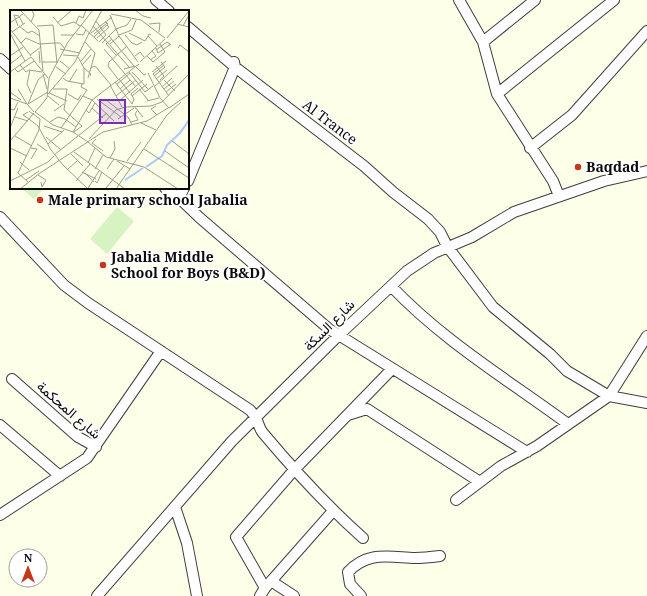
<svg xmlns="http://www.w3.org/2000/svg" width="647" height="596" font-family="'Noto Serif',Vazirmatn,serif">
<style>
.pitch{fill:#d7f3c2}
.lines{fill:none;stroke-linecap:round;stroke-linejoin:round}
.minor-casing{stroke:#3e3e3e;stroke-width:12}
.minor{stroke:#fff;stroke-width:10}
.poi-dot{fill:#c63718;stroke:#fff;stroke-width:1.5}
.labels{text-anchor:middle;stroke-width:4;stroke-linejoin:round;paint-order:stroke}
.street-label{font-size:14px;fill:#0b0b0b;stroke:#fff}
.poi-label{font-size:14px;font-weight:bold;fill:#0b0b0b;stroke:#fff;text-anchor:start}
.inset-river{fill:none;stroke:#a9cafc;stroke-width:2}
.inset-road{fill:none;stroke:#9d9d90;stroke-width:1}
.view{fill:#7b2cbf;fill-opacity:0.15;stroke:#7b2cbf;stroke-width:2}
.inset-edge{fill:none;stroke:#0b0b0b;stroke-width:2}
</style>
<rect width="100%" height="100%" fill="#feffe9"/>
<path class="pitch" d="M21 188H44L34 199Z
M117 207 134 221 107 254 90 239Z"/>
<g class="lines">
<defs>
<path id="minor" d="M156 0 169 11
M459 0 483 42 497 94 553 181 559 196
M188 27 235 67 364 166 393 192 428 219 440 232 447 246 493 307 550 354 567 371 609 396 647 403
M483 42 535 0
M0 59 11 69
M497 94 614 0
M530 148 572 115 647 31
M188 181 235 67 234 62
M165 188 179 198 200 218 329 329 527 452
M179 198 184 188
M0 217 64 285 88 303 250 410C260 420 257 426 263 433 294 470 327 506 363 538
M391 286C442 340 508 380 568 424
M12 379 78 437 96 447
M348 415 367 409 480 482
M0 425 60 476
M456 500 501 466 537 446 609 396 647 336
M175 507 187 543 197 596
M0 515 87 458 161 351
M271 581 294 596
M265 588 236 537 294 470 392 369
M97 596 232 441 340 334 407 271 434 253 472 237 514 212 604 181 647 171
M260 596 265 588 333 511
M361 596 350 584 348 572C368 551 388 557 415 558 423 558 432 557 440 556"/>
</defs>
<use href="#minor" class="minor-casing"/>
<use href="#minor" class="minor"/>
</g>
<g class="poi-dot">
<circle cx="578" cy="167" r="4"/>
<circle cx="40" cy="200" r="4"/>
<circle cx="103" cy="265" r="4"/>
</g>
<g class="labels">
<g class="street-label">
<text transform="translate(330 122) rotate(37)" y="5">Al Trance</text>
<text transform="translate(329 325) rotate(-45)" y="5">شارع السكة</text>
<text transform="translate(69 410) rotate(41)" y="5">شارع المحكمة</text>
</g>
<g class="poi-label">
<text x="586" y="172">Baqdad</text>
<text x="48" y="205">Male primary school Jabalia</text>
<text x="111" y="262">Jabalia Middle<tspan x="111" dy="16">School for Boys (B&amp;D)</tspan></text>
</g>
</g>
<g transform="translate(10 10)">
<rect width="179" height="179" fill="#feffe9"/>
<path class="inset-river" d="M136 157 152 146 157 135 170 123 179 110M115 170 133 158"/>
<path class="inset-road" d="M10 0 29 20 33 61M125 0 133 6 141 8M101 4 131 10 155 28M100 5 109 26 128 52M43 7 51 16 64 12 70 16M86 11 96 25 89 32M21 12 24 5 22 0M0 13 13 4M47 13 62 0M66 13 69 6 73 8 76 0M139 14 150 13 149 22M167 14 179 17M71 15 88 31M8 16 4 5 9 6 13 14M9 16 18 23 22 21 30 26M27 16 43 15 47 53M83 16 119 57M173 16 179 5M0 19 21 46M106 19 117 15 121 9M2 22 15 13M0 23 15 51M81 23 102 7M119 23 135 31 139 24 141 25M66 24 73 25 76 20M79 24 92 0M84 24 97 13M51 25H64M109 25 122 20 126 10M115 25 122 33 127 35 132 32M99 26 124 56M138 26 147 36M84 27 98 14 95 11M87 28 99 17 97 15M157 28 179 1M102 29 96 34 106 45M75 32 85 43M11 33 16 28 29 34 45 33M45 33H50L55 39M92 33 106 19M100 34 109 26M146 38 148 43 161 34M168 38 170 35 179 42M50 39 70 43M94 39 126 77M146 40 157 32 160 34M29 41 30 53M20 45 31 37M53 45 68 46M0 46 13 37M125 46 130 42 134 47M137 46 143 52 155 42 150 34M21 47 38 68M68 47 74 58 81 64 80 66M140 50 146 46 142 41M50 51 60 59M71 51 81 39M32 52H47M130 52 155 29M0 54 12 45M10 55 16 62 19 60 32 62M72 55 81 45M154 55 143 64 159 86M146 56 154 66 150 70M46 57 56 64M81 58 84 56 86 57 101 75M5 59 8 62 24 51M114 59 125 56 134 65 136 64M20 60 17 74 21 83M0 62 21 47M119 62 135 82 143 76M122 62 138 79M142 62 156 51M138 63 150 88 159 98M33 64 37 79M144 66 155 57 151 52M39 68 58 32 83 0M53 68 57 71 74 74V58M78 68 85 43M108 69 98 56 99 52 117 36M109 69 120 83M146 69 157 60M154 70 165 81M59 72 67 59M105 72 122 94M107 74 120 63M100 75 112 97M144 77 167 56M152 77 162 68M8 79 17 94M43 79H57L54 100 72 116 64 122M110 79 120 70M129 79 138 90M154 79 164 71M0 82 11 90M156 82 166 74M39 83 57 91M38 84 65 52 79 23M58 84 68 90 71 85M38 86 49 95M73 86 82 90 104 111M106 86 126 70M122 86 137 74M0 88 17 94 24 102M87 89 111 107M96 90 118 107 122 115M109 91 133 70M137 91 149 88M18 94 28 70 35 64M18 94 38 82M122 94 124 89 121 84 128 78M124 96 133 107M146 96 141 99 147 105M82 98 93 108M159 98 179 84M0 99 4 100 8 92M76 100 79 103 85 93M44 101 54 94M18 102 13 105 19 109M25 102 43 115 63 122 78 132M25 102 37 88 39 68M5 107 18 111M19 109 28 116 41 140 53 155 78 179M55 109 66 117M108 109 124 98M40 112 48 107 55 109M121 112 128 110 125 104 127 101M131 113 146 120M34 116 52 122M0 118 8 98M51 118 77 80 71 77 72 74M63 122 82 90 129 54M5 126 22 136M36 127 51 140M79 129 106 100 115 97 141 96 152 92 179 64M86 129 82 133 93 141M0 131 24 103M162 131 179 144M78 132 96 147 134 157 168 179M27 134 37 141M38 134 54 120M0 138 17 146M21 138 27 139 21 149M134 139 179 168M155 141 179 158M64 142 115 179M61 144 73 156M44 145 97 103M100 148 105 139 104 131M107 151 120 159M117 151 131 132M10 152 19 160M78 153 85 138M85 159 93 145M97 159 104 149M57 160 67 151M72 162 86 169M75 163 84 172M28 165 36 170 32 177 31 172M16 170 29 161M0 171 38 152 44 146M66 171 80 154M85 171 87 173 92 162M18 172 8 163 29 120 30 109 19 101M78 178 89 161M96 178 114 156M10 179 30 163 93 122 137 111 158 98M106 179 157 105 171 92"/>
<path class="view" d="M90 90H115V113H90Z"/>
<rect width="179" height="179" class="inset-edge"/>
</g>
<g transform="translate(28 568)"><circle r="19" fill="#ffffff" stroke="#9d9d9d"/>
<path d="M0-3L7 15L0 10L-7 15Z" fill="#c63718"/>
<text y="-6" font-size="11" font-weight="bold" text-anchor="middle" fill="#0b0b0b">N</text>
</g>
</svg>
